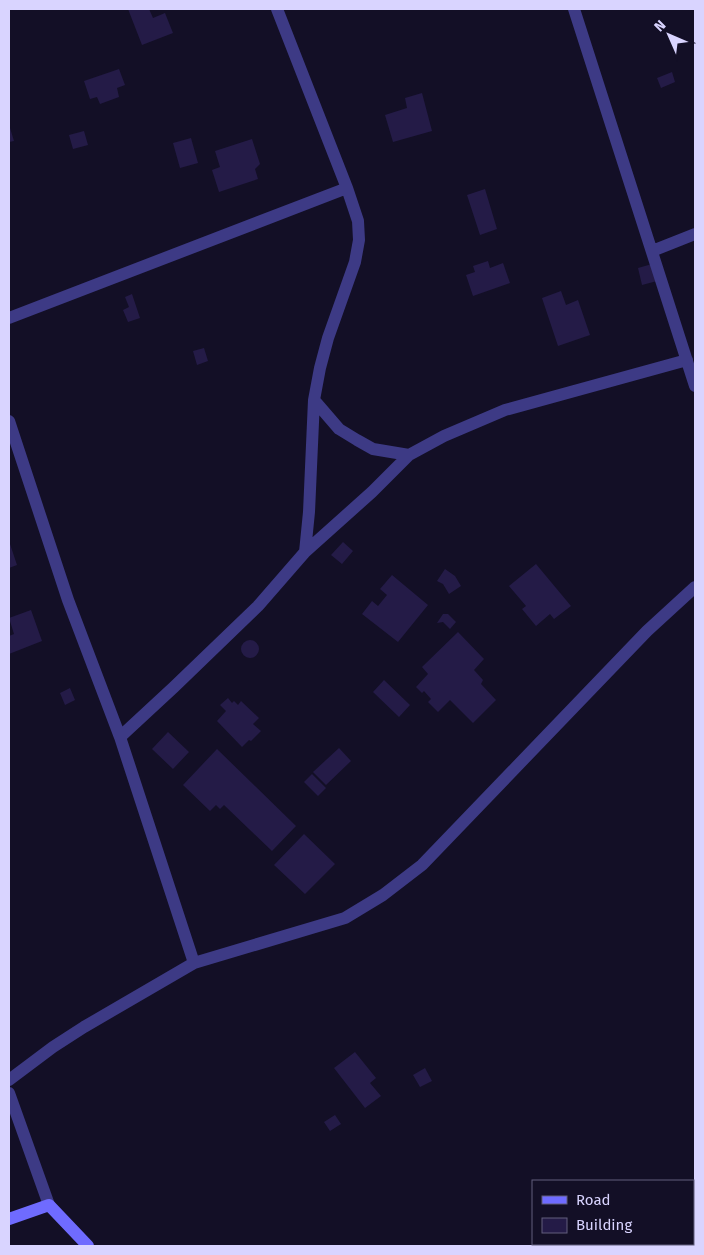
<svg xmlns="http://www.w3.org/2000/svg" width="704" height="1255" font-family="'Fira Sans',sans-serif">
<style>
.building{fill:#241b47}
.lines{fill:none;stroke-linecap:round;stroke-linejoin:round}
.street{stroke:#3d3a85;stroke-width:12}
.secondary{stroke:#6f6bff;stroke-width:12}
</style>
<rect width="100%" height="100%" fill="#130f26"/>
<path class="building" d="M128 9H149L153 18 165 13 173 33 142 45Z
M119 69 125 85 117 88 119 97 100 104 97 97 90 99 84 81Z
M672 72 675 82 661 88 657 78Z
M422 93 432 131 393 142 385 115 407 108 405 98Z
M10 128 14 141 9 142V129Z
M84 131 88 145 73 149 69 135Z
M191 138 198 163 180 168 173 143Z
M252 139 260 164 255 169 258 179 219 192 212 170 220 167 215 151Z
M485 189 497 229 480 235 467 195Z
M488 261 490 268 503 263 510 283 473 296 466 275 475 272 473 266Z
M652 264 657 281 642 285 638 268Z
M561 291 566 305 578 300 590 335 558 346 542 298Z
M132 294 140 318 128 322 123 310 129 307 125 297Z
M204 348 208 361 197 365 193 351Z
M9 541 17 565 9 568Z
M343 542 353 551 342 564 331 555Z
M536 564 571 606 554 619 550 614 536 626 522 609 526 606 509 586Z
M445 569 455 576 461 586 449 594 443 584 437 581Z
M392 575 428 605 398 642 362 614 372 601 378 606 387 595 380 589Z
M31 610 42 641 9 654V636L14 634 9 618Z
M443 614H448L456 622 450 629 443 622 437 623Z
M458 632 484 659 474 670 483 680 481 684 496 700 473 723 450 700 438 712 428 702 431 699 424 691 422 693 416 687 428 674 422 667Z
M241 649a9 9 0 1 1 18 0a9 9 0 1 1-18 0Z
M384 680 410 705 399 717 373 692Z
M70 688 75 700 65 705 60 693Z
M228 698 232 703 234 701 238 705 241 701 259 718 253 724 261 731 251 741 249 740 242 747 217 721 226 711 220 705Z
M168 732 189 752 173 769 152 749Z
M339 748 351 761 326 785 313 772Z
M217 749 296 826 272 851 224 805 220 809 216 805 210 811 183 785Z
M312 774 326 788 318 796 304 782Z
M304 834 335 864 305 894 274 865Z
M355 1052 376 1078 370 1083 381 1096 365 1108 334 1068Z
M425 1068 432 1081 420 1087 413 1075Z
M335 1115 341 1124 330 1131 324 1122Z"/>
<g class="lines">
<path class="street" d="M277 9 347 188 358 221 359 240 355 262 328 338 320 368 314 400 309 512 305 552
M574 9 695 386
M652 251 695 234
M9 318 347 188
M314 400 339 429 357 440 373 449 409 455
M9 421 68 600 120 737
M194 963 120 737 174 687 258 606 305 552 372 492 409 455 444 436 505 410 687 360
M9 1080 53 1047 84 1027 194 963 345 918 383 895 422 865 647 631 695 587
M9 1093 49 1205"/>
<path class="secondary" d="M9 1219 49 1205 88 1246"/>
</g>
<rect width="704" height="1255" fill="none" stroke="#d9d4ff" stroke-width="20"/>
<rect x="532" y="1180" width="162" height="65" fill="#130f26" stroke="#625e7d"/>
<rect x="542" y="1196" width="25" height="8" fill="#6f6bff" stroke="#625e7d"/>
<text x="576" y="1205" font-size="15" fill="#d9d4ff">Road</text>
<rect x="542" y="1218" width="25" height="15" fill="#241b47" stroke="#625e7d"/>
<text x="576" y="1230" font-size="15" fill="#d9d4ff">Building</text>
<g transform="translate(669 35) rotate(315)" stroke="#130f26" stroke-width="4" paint-order="stroke">
<path d="M0-4L9 19L0 12L-9 19Z" fill="#d9d4ff"/>
<text y="-8" font-size="14" font-weight="bold" text-anchor="middle" fill="#d9d4ff">N</text>
</g>
</svg>
